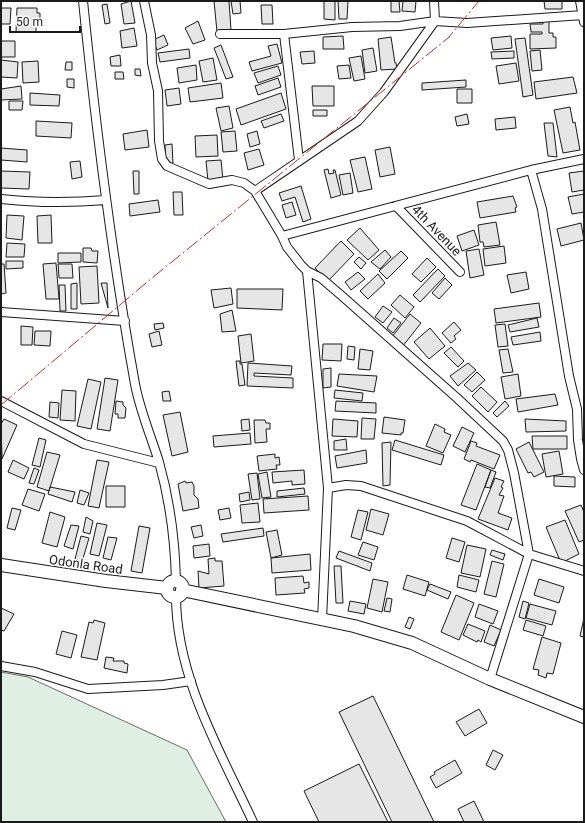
<svg xmlns="http://www.w3.org/2000/svg" width="585" height="823" font-family="Roboto,sans-serif">
<style>
.green{fill:#e0efe3;stroke:#6a6a6a}
.building{fill:#e6e6e6;stroke:#1a1a1a}
.lines{fill:none;stroke-linecap:round;stroke-linejoin:round}
.street-casing{stroke:#1a1a1a;stroke-width:10}
.secondary-casing{stroke:#1a1a1a;stroke-width:14}
.street{stroke:#fff;stroke-width:8}
.secondary{stroke:#fff;stroke-width:12}
.power{stroke:#c62828;stroke-width:1;stroke-dasharray:14 3 2 3;stroke-linecap:butt}
.labels{text-anchor:middle;stroke-width:3;stroke-linejoin:round;paint-order:stroke}
.street-label{font-size:13px;fill:#1a1a1a;stroke:#fff}
</style>
<rect width="100%" height="100%" fill="#fff"/>
<path class="green" d="M1 672 28 677 187 750 226 822H1Z"/>
<path class="building" d="M131 1 135 23 124 24 121 4Z
M214 1H229L231 30 217 32Z
M231 1H240L241 13 233 14Z
M324 1H335V20L324 19Z
M338 1H348L347 19H339Z
M391 1H399L400 12H391Z
M403 1H416L415 12 402 11Z
M544 1H562V9H545Z
M107 4 110 23 105 24 102 5Z
M261 5H272L273 24H262Z
M1 8H11L10 24H1Z
M17 8H37V13H40V25L36 24V32H16Z
M198 21 205 40 193 44 185 28Z
M543 21H549V33H553V37H556V48L530 49V34H542V32H531L530 24H543Z
M134 28 137 46 122 48 120 31Z
M164 35 168 45 157 50 153 40Z
M343 36 344 49H323V37Z
M511 36 512 48 493 50 491 38Z
M391 37 395 63H396L397 69 381 70 378 39Z
M525 38 533 95 523 97 515 39Z
M1 41H15V57H1Z
M277 44 282 63 252 71 249 62 271 56 268 46Z
M221 45 233 77 226 79 214 48Z
M373 48 377 71 365 73 362 50Z
M189 49 190 58 160 62 158 53Z
M540 50 542 70 532 71 530 51Z
M314 51 315 63 302 64 300 52Z
M514 51V58L492 59 491 52Z
M120 55 121 66H111L110 57Z
M361 56 365 79 354 81 349 58Z
M213 58 217 80 203 82 199 61Z
M1 60 18 62 17 78 1 77Z
M38 61 39 82 23 83 22 62Z
M66 62H72V70H65Z
M516 63 519 81 499 84 496 66Z
M196 65 197 80 179 83 177 68Z
M349 65 351 78 339 79 337 66Z
M278 66 281 75 258 83 254 73Z
M135 69H140L141 76 135 75Z
M115 72H123L124 79H115Z
M573 77 577 93 536 99 534 82Z
M278 78 281 87 258 95 255 86Z
M67 79H74V88L67 87Z
M466 80V87L422 90V83Z
M221 83 223 98 190 102 188 88Z
M21 86 22 99 1 100V89Z
M312 86H334V106H313Z
M179 88 181 104 167 106 165 90Z
M457 89H472V103H457Z
M30 93 60 95 59 106 30 105Z
M281 93 286 109 241 125 236 109Z
M9 101H23L22 110H9Z
M229 106 233 128 221 131 216 108Z
M570 107 573 123 575 122 580 150 563 153 554 110Z
M313 110H327V116H313Z
M281 114 284 121 264 128 261 121Z
M467 114 469 124 457 126 455 117Z
M515 117 516 128 496 130 495 119Z
M36 121 72 123 71 138 36 136Z
M544 123H553L557 157 548 156Z
M147 130 149 147 125 150 123 134Z
M235 131 237 151 223 152 221 132Z
M257 131 260 144 250 147 247 134Z
M217 135 218 156 196 157 195 136Z
M172 144 173 163 166 164 165 145Z
M390 147 395 174 380 177 375 150Z
M1 148 27 150V162L1 160Z
M259 149 264 165 248 170 244 153Z
M365 157 372 189 358 192 350 160Z
M221 160 223 180 208 181 206 161Z
M80 161 82 177 72 179 70 162Z
M328 169 329 174 334 173 333 170H335L341 195 331 198 324 170Z
M1 171 30 172 29 189 1 188Z
M133 171H139V194H134Z
M584 171V190L572 192 569 173Z
M350 173 353 193 343 195 339 175Z
M301 186 311 219 303 222 295 197 282 201 279 193Z
M173 192H182L183 215H174Z
M584 194V212L572 214 568 197Z
M513 196 517 207 515 208 516 212 480 218 477 202Z
M158 200 160 212 130 216 129 204Z
M292 202 296 215 286 218 282 205Z
M7 215 24 216 22 240 6 238Z
M51 215 52 243H38L37 216Z
M496 222 500 245 484 247 483 242H480L478 225Z
M581 223 584 240 561 246 557 229Z
M360 228 379 250 368 260 347 240Z
M474 230 479 245 462 251 457 236Z
M341 241 354 254 328 281 315 268Z
M7 243 25 244 24 257H6Z
M504 246 506 263 485 266 483 249Z
M83 248H91L92 251H98L97 263 83 262Z
M479 249 484 275 470 278 466 251Z
M385 250 391 257 380 269 371 262Z
M401 251 408 258 387 279 379 271Z
M58 253H81V262L58 263Z
M359 257 366 263 361 269 354 262Z
M427 258 436 267 421 282 412 274Z
M6 261H23V268L6 269Z
M56 263 59 299H46L43 264Z
M1 264H4L6 293 1 294Z
M58 264H72L73 278H59Z
M97 266 99 303 81 304 79 267Z
M438 269 445 276 420 302 413 295Z
M358 272 365 279 351 290 345 282Z
M526 272 529 289 511 293 507 275Z
M378 274 385 283 368 299 360 291Z
M445 278 452 285 439 299 432 293Z
M77 283V309H71V284Z
M101 283H107L108 308Z
M59 285H65L66 311H60Z
M231 288 233 304 214 308 211 290Z
M237 289H283L282 310 237 308Z
M400 295 414 307 405 318 391 305Z
M539 303 541 317 496 323 494 309Z
M383 306 392 312 383 323 375 317Z
M232 310 236 331 222 332 220 314Z
M410 314 421 323 402 347 391 338Z
M394 318 401 323 393 333 387 328Z
M537 318 539 327 510 332 508 325Z
M454 322 461 330 454 336 456 339 451 343 442 333Z
M163 323 164 328 155 330 154 324Z
M505 324 508 346 498 347 495 325Z
M21 326 33 327 32 345H21Z
M430 328 445 346 429 359 414 342Z
M35 331H51L50 346 34 345Z
M159 331 162 345 152 347 149 334Z
M540 332 541 341 513 345 511 337Z
M251 334 254 361 241 363 238 336Z
M323 344H342L341 361 322 360Z
M348 346 355 347 354 360 347 359Z
M451 347 464 361 458 367 444 353Z
M360 349 373 351 370 370 358 369Z
M508 349 513 372 503 373 499 350Z
M236 361H240V364H242L245 385 239 386Z
M248 363 292 366 291 375 254 373V376L293 378V388L247 386Z
M468 363 476 370 458 386 450 376Z
M331 368V387L323 388V369Z
M477 372 485 380 472 392 464 385Z
M339 374 377 376 374 392 337 386Z
M518 374 521 396 505 399 501 377Z
M105 378 118 380 110 431 97 429Z
M88 379 101 382 91 429 77 426Z
M481 387 497 402 488 412 472 396Z
M62 390 76 391 75 421 60 420Z
M335 390 363 393 362 401 334 398Z
M169 391 171 401H163L162 392Z
M555 394 558 405 518 412 516 399Z
M116 401 123 402V405L126 408 125 418H118V414H115Z
M336 401 376 403V413L335 411Z
M505 401 509 406 497 417 493 413Z
M50 402 59 403 58 418 49 417Z
M180 412 188 452 172 456 163 415Z
M384 417 405 420 403 433H401V435L382 433Z
M362 418 376 419 374 439H361Z
M4 419 17 425 2 459 1 424Z
M249 419 250 430 242 431 241 420Z
M333 419 358 421 357 437 332 436Z
M525 419 566 421V431L526 432Z
M254 420H265L266 423H270V429H266L267 442 255 443Z
M435 424 445 429 444 432 451 435 443 453 426 446Z
M462 427 474 433 465 452 453 446Z
M250 433 251 444 214 447 213 436Z
M532 436H567V449H533Z
M39 438 46 440 40 467 32 465Z
M346 439 347 450H334V441Z
M395 440 444 455 441 465 392 450Z
M471 441 477 443 476 446 500 455 494 469 471 460 470 462 464 459Z
M391 442 390 485 383 486 382 443Z
M529 442 544 472 534 477 531 472 528 473 516 449Z
M366 450 367 463 337 468 335 456Z
M559 451 563 474 546 477 542 454Z
M47 452 60 455 49 491 37 487Z
M275 454V458L279 457 280 465H276L277 469 259 471 257 456Z
M13 460 29 468 24 479 8 472Z
M97 460 109 462 99 508 88 506Z
M477 464 491 470 476 510 461 505Z
M34 468 39 470 34 484 29 483Z
M304 470 305 484 292 485V481L273 483 272 472Z
M491 470 496 472 490 488 485 487Z
M267 472 271 497 262 498 258 474Z
M257 473 260 499 252 500 248 474Z
M554 476 575 477V487L554 486Z
M495 478 504 481 501 487 503 488 499 495 504 496 498 513 512 518 508 530 478 519Z
M185 481 186 483 192 482 194 486V495L198 499 199 508 183 511 178 484Z
M106 486H125V507H106Z
M50 487 75 492 72 502 48 494Z
M304 488 305 494 277 497V491Z
M28 489 45 494 39 511 22 505Z
M80 490 89 493 84 505 77 503Z
M249 492 250 500 240 502 239 494Z
M308 496 309 510 264 513 263 499Z
M258 503 260 522 242 523 240 505Z
M581 505 584 512V540L579 542 565 511Z
M12 508 21 510 15 530 7 528Z
M229 508 231 518 220 520 218 510Z
M371 509 389 514 383 535 366 530Z
M358 510 368 512 361 540 351 537Z
M50 512 65 517 57 547 42 543Z
M86 517 93 521 90 534 83 532Z
M565 520 579 554 561 563 546 527Z
M97 523 107 525 99 556 90 554Z
M71 525 79 526 73 549 64 546Z
M201 525 203 536 194 538 191 527Z
M139 526 150 528 142 573 131 571Z
M263 528 264 536 223 542 221 534Z
M277 530 282 555 271 558 266 532Z
M81 536 89 538 82 562 75 559Z
M108 537 117 538 111 560 103 558Z
M452 538 465 542 459 562 446 558Z
M363 542 378 547 374 560 358 555Z
M209 544 210 556 194 558 193 546Z
M467 545 486 549 480 577 461 573Z
M492 550 505 554 503 560 490 555Z
M339 551 372 563 370 571 336 558Z
M310 554 311 570 272 573 271 558Z
M215 558V561H222L224 586 199 588 198 571 209 574 208 559Z
M492 561 504 564 496 597 484 594Z
M334 566H341L343 603H336Z
M407 575 429 582 425 596 403 589Z
M459 575 479 580 476 592 457 587Z
M303 576 304 583 309 582V588L304 589 305 593 276 595 275 578Z
M373 579 388 582 382 612 367 608Z
M539 579 564 587 559 603 534 595Z
M430 584 451 592 448 599 427 590Z
M456 595 474 603 459 640 441 632Z
M387 598 392 599 390 612 384 611Z
M350 601 366 604 364 614 348 611Z
M523 601 529 603 525 619 519 617Z
M479 604 498 611 493 624 475 617Z
M530 604 556 611 552 625 526 618Z
M1 608 14 614 4 631 1 630Z
M409 617 414 619 410 629 405 627Z
M584 618V635L583 637 580 636Z
M94 620 105 623 97 660 81 657 89 622 93 623Z
M526 620 546 626 543 636 523 630Z
M468 624 485 631 481 642 478 640 477 642 463 635Z
M490 625 501 630 494 646 484 642Z
M62 631 77 635 71 658 56 654Z
M542 637 561 643 553 674 547 673 546 678 538 675 539 670 533 669Z
M106 657 114 658 113 661H124V663L128 664 127 673 104 668Z
M373 696 434 822H392L339 712Z
M479 709 487 723 465 736 456 722Z
M493 750 503 755 495 770 486 765Z
M455 760 462 773 436 788 430 777 435 774 434 772Z
M359 764 388 822H319L304 791Z
M474 801 484 822H464L458 809Z"/>
<g class="lines">
<defs>
<path id="street" d="M83 1C96 129 112 257 135 384 140 411 151 436 159 462 170 501 175 540 176 581
M144 1 151 35 152 63 158 91 159 141 162 159 167 166 209 184 232 180 244 183 255 191 282 236 287 247 301 265 307 271 321 278 342 296 457 398 503 441 508 450 514 473 529 554 490 679
M580 1 584 22
M220 34H284L352 27 400 26 435 21 467 23 583 15
M284 34 299 160
M531 170 542 209 569 376 577 409 578 440 581 459 584 470
M255 191 358 121 384 92 435 21 434 1
M1 199C37 203 70 203 106 200
M396 206 460 272
M282 236 531 170 584 159
M307 271 328 488 322 620
M1 312 125 321
M1 401 84 444 159 463
M328 488 346 485 361 486 467 521 529 554 584 571
M176 596C176 677 220 751 253 822
M1 666 35 672 88 689 163 685 191 681"/>
<path id="secondary" d="M1 565 106 581 167 588
M167 589a8 8 0 1 1 16 0a8 8 0 1 1-16 0Z
M182 590 354 626 412 643 490 679 584 717"/>
</defs>
<use href="#street" class="street-casing"/>
<use href="#secondary" class="secondary-casing"/>
<use href="#street" class="street"/>
<use href="#secondary" class="secondary"/>
<path class="power" d="M1 405 152 278 448 38 479 1"/>
</g>
<g class="labels">
<g class="street-label">
<text transform="translate(437 230) rotate(46)" y="5">4th Avenue</text>
<text transform="translate(86 564) rotate(8)" y="5">Odonla Road</text>
</g>
</g>
<rect width="585" height="823" fill="none" stroke="#1a1a1a" stroke-width="4"/>
<path d="M10 26v6h70v-6" fill="none" stroke="#1a1a1a" stroke-width="2"/>
<text x="16" y="26" font-size="12" fill="#1a1a1a" stroke="#ffffff" stroke-width="3" paint-order="stroke">50 m</text>
</svg>
